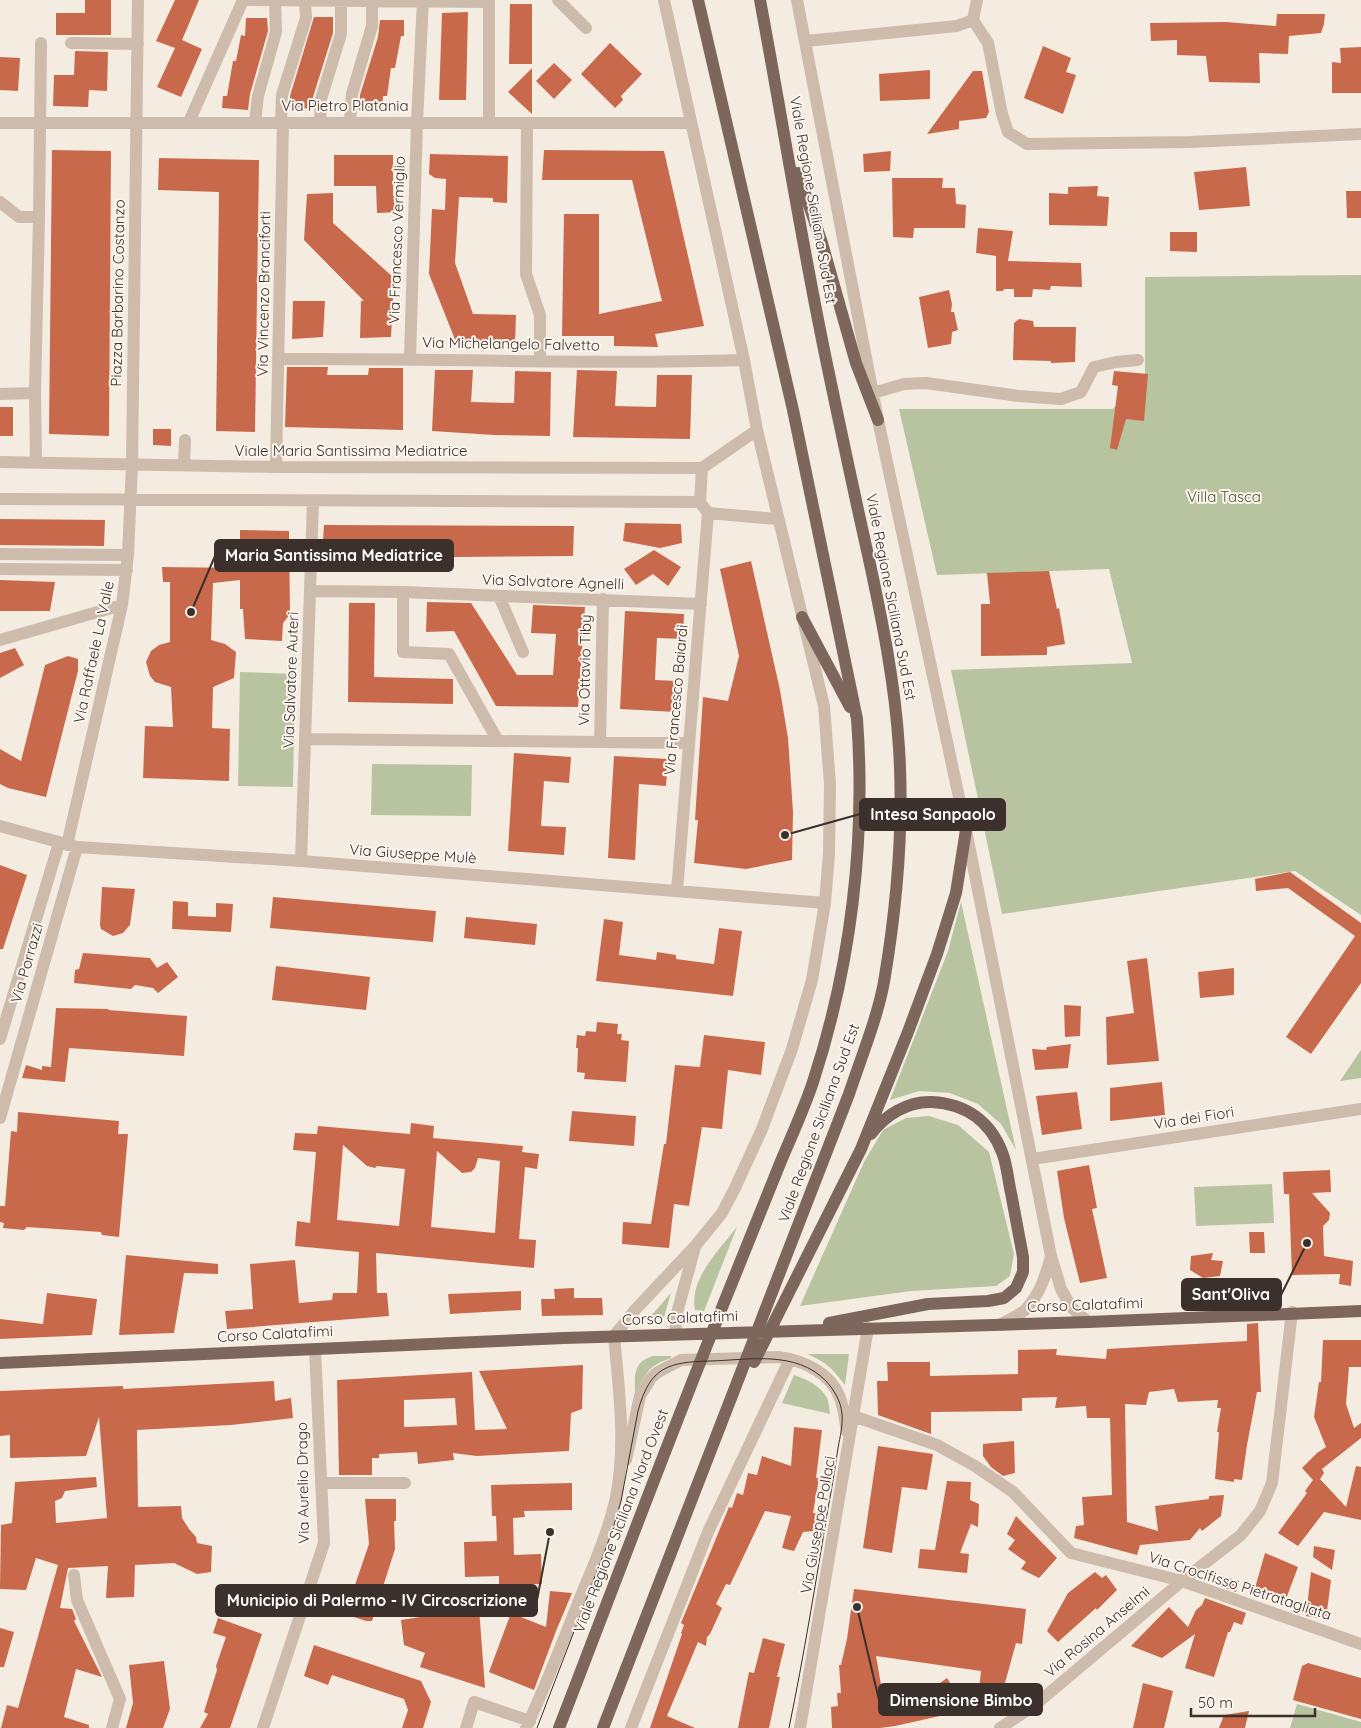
<svg xmlns="http://www.w3.org/2000/svg" width="1361" height="1728" font-family="Quicksand,sans-serif">
<style>
.green{fill:#b8c4a0}
.building{fill:#c8694b;fill-rule:evenodd}
.lines{fill:none;stroke-linecap:round;stroke-linejoin:round}
.minor{stroke:#cdbbac;stroke-width:12}
.major{stroke:#7d675c;stroke-width:12}
.tram{stroke:#3b302b;stroke-width:1}
.labels{text-anchor:middle;stroke-width:4;stroke-linejoin:round;paint-order:stroke}
.street-label{font-size:15px;fill:#3b302b;stroke:#fbf5ee}
.park-label{font-size:15px;fill:#4a5a2e;stroke:#fbf5ee}
.leader{fill:none;stroke:#3b302b;stroke-width:2}
.callout-dot{fill:#3b302b;stroke:#fbf5ee;stroke-width:2}
.callout{fill:#3b302b;stroke:#3b302b;stroke-width:2}
.callout-label{font-size:16px;text-anchor:middle;font-weight:bold;fill:#fff}
</style>
<rect width="100%" height="100%" fill="#f4ebe1"/>
<path class="green" d="M1361 275V915L1295 871 1002 914 951 670 1132 663 1109 569 937 575 899 409H1112L1145 386V277Z
M240 672 295 674 293 787 238 786Z
M372 764 472 765 471 816 371 815Z
M961 902 1016 1150 1001 1124 978 1104 950 1093 919 1091 890 1100 948 951Z
M1361 1050V1078L1340 1081Z
M929 1116 958 1125 989 1152 1014 1254 1010 1276 996 1286 911 1291 800 1306 864 1162 883 1130 906 1118Z
M1272 1184 1274 1223 1196 1226 1194 1187Z
M737 1227 704 1311 695 1310C689 1279 719 1250 737 1227Z
M671 1293 664 1317 651 1316Z
M807 1354H849L845 1385C833 1369 826 1362 807 1354Z
M653 1356H671V1358C646 1367 647 1373 635 1394 635 1377 632 1362 653 1356Z
M794 1375C806 1379 821 1386 827 1398 829 1402 829 1409 830 1414L782 1403Z
M1297 1704 1361 1722V1728H1290Z"/>
<path class="building" d="M85 0H111V35H56V13H85Z
M175 0H199L182 40 202 49 181 97 157 87 175 48 156 41Z
M510 4H532V64H509Z
M468 12 466 100H439L442 13Z
M1277 14H1325L1324 24 1321 33 1289 36 1288 54 1259 53 1260 83 1209 82 1206 56 1177 55V40L1151 41 1150 23 1226 22 1276 26Z
M314 17H333V33L313 97 312 109 290 107V96Z
M246 18H267L268 31 250 94 248 110 222 108 223 96H227L233 61H236L241 35 245 36Z
M380 20H404V36H401L395 68H391L387 96H383L382 112 359 110 360 95 378 37Z
M610 43 642 74 621 96 623 100 615 108 581 74Z
M1043 46 1071 58 1066 72 1076 75 1063 114 1024 98Z
M1361 47V93H1332V62L1341 63 1340 48Z
M75 51 108 52 107 91 89 90 88 107 53 106 54 75H74Z
M0 57 20 58 18 91 0 90Z
M554 63 572 80 554 99 536 81Z
M532 68V114L508 92Z
M930 70V99L880 101 879 74Z
M973 71H982L989 112 986 118 959 121V129L927 134Z
M52 150 111 151 109 436 49 434Z
M544 150 664 151 704 326 655 334 658 347 614 346V336H562L564 214H599V314L662 301 632 180H542Z
M891 151 890 171 864 172 863 154Z
M430 154 508 156 507 203 493 202V198L459 197 455 263 473 314 516 315 515 344 456 342 429 274 432 209 445 210 446 179 435 178 429 174Z
M334 155H393V196H399V212L377 213 376 186H334Z
M159 158 259 160 255 432 216 431 219 192 158 190Z
M1246 167 1250 206 1199 210 1194 172Z
M892 178H943L942 188H955L956 204 966 205 965 228H914L913 238 893 237Z
M1098 186 1097 196 1109 197 1107 226 1049 225V193L1068 194V187Z
M1346 191H1361V218H1347Z
M333 193V223L394 278 391 337 360 338 361 301H364L304 240 307 194Z
M978 228 1013 231 1008 261 1081 263 1082 287 1051 286 1050 290 1033 289 1032 297H1014V289H1004L1003 291H996V256L976 253Z
M1170 232H1197V252L1170 251Z
M949 290 952 304 951 312H954L958 330 952 332 951 344 928 348 919 297Z
M293 301H325L323 337 292 339Z
M1019 319 1033 321 1034 327H1076L1075 362 1051 363V361L1013 360 1014 323Z
M287 367H328L327 375H368L369 368H403V430L285 427Z
M435 370H473L471 402 514 403 515 371 551 372 550 436 494 435 432 431Z
M577 370 617 371 615 406 656 407 657 375H692L690 439 573 437Z
M1114 371 1148 374 1144 421 1126 419 1117 450 1110 448 1118 386 1112 385Z
M0 407H13V436H0Z
M153 429H171V446L153 445Z
M0 519 105 520 104 546 0 545Z
M625 523 681 524 682 543 660 548 623 541Z
M324 525 574 526 573 556 348 558V569H325V558H322Z
M240 530 289 531 290 614 283 623 282 641 245 639 243 609H240V580L213 583 211 640 225 644 236 652 234 678 213 687 212 728 230 729 229 781 143 778 145 726 173 727 171 687 155 682 150 676 146 662 151 651 159 645 170 642V582H163L162 567 240 568Z
M654 550 681 567 668 586 653 574 636 585 624 569Z
M751 561 780 690 788 738 793 812 792 860 746 869 694 863 698 820H695L703 697 728 701 739 656 720 569Z
M1049 571 1057 609 1059 608 1065 644 1047 647V655L981 656V604H990L987 573Z
M0 580 55 582 50 611H0Z
M427 602 471 603 517 675H553L556 634 531 633 533 605 585 607 578 707 496 706 454 631 426 632Z
M349 603H375L374 677 453 679V704L348 702Z
M625 611 684 614 683 639 657 638 655 680 677 681 676 712 620 709Z
M15 648 24 665 0 678V653Z
M68 656 78 659V671L46 797 8 788 0 784V749L21 761 45 665Z
M514 753 571 757 569 783 544 781 541 826 566 827 564 855 508 851Z
M614 756 668 759 666 786 639 784 635 860 608 858Z
M0 865 27 875 3 949H0Z
M1290 872 1361 923V983L1311 1054 1286 1037 1355 936 1288 888 1256 891 1255 879Z
M102 887 135 889 130 925 123 933 113 936 101 929 100 925Z
M273 897 436 911 433 942 270 928Z
M173 901 188 902V916L216 917V903L233 904 231 932 172 929Z
M466 917 537 924 535 945 464 938Z
M604 919 623 922 619 955 656 960 657 952 676 955V959L714 964 719 928 742 931 733 996 596 981Z
M83 953 150 958 157 968 167 962 178 977 158 993 153 988 135 985 131 989 74 983 75 970 79 969Z
M1147 958 1159 1061 1107 1065 1106 1017 1134 1013 1127 961Z
M276 966 370 977 366 1010 272 1000Z
M1234 968V995L1200 998 1198 972Z
M1064 1005 1081 1006 1080 1036 1065 1037Z
M56 1008 109 1009 108 1010 187 1016 184 1056 69 1048 65 1082 22 1078 26 1065 42 1070V1066L51 1067Z
M597 1022 618 1024 617 1034H622L621 1040 629 1041 626 1082 584 1079 585 1073 577 1072 578 1048H576L577 1035 585 1036 586 1031 596 1032Z
M704 1035 765 1042 761 1075 728 1070 722 1129 702 1127 689 1206 674 1204 669 1248 622 1244 623 1222 651 1224 664 1144H666L675 1065 700 1067Z
M1071 1044 1068 1068 1035 1070 1032 1049 1046 1050 1047 1047Z
M1162 1082 1165 1115 1110 1121V1088Z
M1077 1092 1082 1129 1042 1135 1036 1096Z
M572 1111 636 1116 634 1146 569 1141Z
M18 1112 119 1121 118 1134H128L119 1237 102 1235 101 1232 27 1227 24 1230 3 1228 4 1223 0 1222V1206H5L11 1131 17 1132Z
M411 1123 434 1126 433 1138 523 1146 522 1152 539 1154 537 1169 525 1167 519 1239 536 1240 534 1268 376 1253 377 1293H387L389 1316 227 1329 225 1311 253 1309 250 1264 295 1260 299 1303 332 1300 333 1293H357L359 1252 295 1246 297 1221 310 1223 316 1152 293 1150 295 1133 317 1134 318 1126 410 1134ZM343 1145 367 1166 375 1168 377 1166 405 1169 399 1226 337 1220ZM437 1151 462 1173 471 1172 475 1168 478 1158 500 1161 495 1233 431 1227Z
M1089 1165 1097 1208 1092 1209 1107 1278 1080 1283 1064 1218 1057 1171Z
M1330 1170 1331 1192 1312 1193 1330 1213 1329 1220 1323 1226 1324 1256 1353 1261 1351 1286 1339 1284 1340 1274 1292 1275 1289 1194H1284L1283 1172Z
M1249 1232H1264L1265 1253H1250Z
M1213 1253 1211 1260 1223 1261 1220 1276 1203 1278 1190 1270 1191 1256Z
M126 1255 218 1264V1274L184 1273 174 1333 119 1335Z
M574 1288V1298H602L603 1315 542 1316 541 1299H555L554 1289Z
M521 1291V1310L450 1314 448 1294Z
M47 1293 97 1299 92 1335 0 1339V1319L43 1324Z
M1258 1323 1261 1392H1257L1247 1445 1242 1480 1234 1479V1482L1215 1479 1219 1432H1217L1221 1408H1217L1218 1400 1178 1402 1174 1389 1149 1392 1146 1405 1125 1404 1127 1522 1158 1531 1155 1506 1209 1499V1496L1224 1495 1221 1516 1202 1531 1200 1528 1190 1540 1140 1545 1137 1555 1074 1538 1076 1526 1084 1525 1082 1497 1112 1495 1110 1418H1087L1086 1406 1055 1408 1057 1397 1022 1398V1411L931 1412V1434L878 1415 877 1381H888L887 1362H930V1376L1018 1374V1350L1057 1349 1056 1355 1106 1359 1107 1349 1247 1341V1324Z
M1323 1340H1361V1367H1349L1346 1404 1354 1428 1361 1423V1438L1322 1469 1324 1473 1320 1479 1346 1507 1356 1466 1361 1467V1520L1324 1512 1298 1546 1278 1533 1307 1493 1305 1491 1313 1480 1302 1468 1317 1453 1326 1447 1314 1417 1319 1382H1321Z
M583 1365 582 1409 571 1413 569 1451 477 1456 453 1453 454 1460 418 1464 417 1452 379 1454V1458H372V1475H339L337 1380 472 1372 475 1430 507 1429 479 1371ZM455 1398 457 1425 404 1427V1400Z
M274 1381 275 1401 291 1398 293 1418 231 1425 137 1430 138 1507 181 1506 182 1518 189 1529 196 1537 197 1543 212 1546 211 1572 197 1574 174 1563 135 1565 134 1597 106 1598 108 1566 68 1568 60 1608 72 1609 76 1619 74 1621 102 1677 76 1669 64 1717 89 1725V1728H1L7 1705 18 1708 58 1565 36 1558 26 1590 0 1589 1 1525 12 1523 15 1482 96 1477 97 1487 65 1491 62 1498 55 1501 56 1523 107 1518 99 1417 86 1456 10 1458V1435L0 1436V1391L123 1386V1389Z
M794 1427 822 1430 816 1478H819L813 1513 818 1514 813 1531 803 1532 794 1551 782 1548 791 1516 765 1511 730 1585 726 1584 716 1604 722 1608 710 1634 707 1637 706 1646 698 1642 667 1716 695 1728H650L682 1634 681 1633 684 1625 681 1623 729 1507 732 1508 737 1493 743 1495 748 1473 757 1475 762 1456 791 1466Z
M1014 1441 1015 1473 1003 1476 991 1467 983 1456V1444Z
M878 1446 933 1454 927 1490 902 1487 892 1553 863 1548Z
M947 1481 971 1482 970 1500 979 1504 978 1527 971 1524 960 1553 969 1554 967 1573 918 1568 920 1549 935 1550Z
M572 1483V1510L524 1511 525 1517 513 1518 514 1555 541 1554 542 1584 499 1585V1576L465 1577 464 1542 497 1541 496 1516H492L491 1485Z
M365 1499H396V1521H394L395 1549 372 1621H366L345 1614 369 1544Z
M1016 1516 1057 1558 1039 1578 1021 1569 1026 1562 1008 1549 1015 1540 1007 1534Z
M1314 1546 1335 1550 1332 1570 1313 1557Z
M1265 1553 1298 1567 1286 1599 1255 1588Z
M1095 1572 1102 1578 1106 1575 1117 1590 1097 1610 1096 1608 1058 1642 1047 1631 1068 1593Z
M1311 1572 1331 1580 1326 1619 1306 1616Z
M1214 1574 1239 1581 1236 1592 1212 1583Z
M854 1589 1026 1609 1022 1644 1016 1643 1000 1701 978 1699 981 1671 876 1656 884 1702 927 1692 947 1678 961 1700 940 1716 895 1726 880 1728H832L831 1707 838 1706 837 1693H841L839 1665H841L847 1639Z
M550 1591 572 1593 556 1631 534 1690 489 1672 511 1613 546 1627Z
M1205 1598 1246 1613 1242 1625 1234 1622 1230 1632H1228L1214 1677 1185 1668 1195 1634 1162 1658 1131 1646 1169 1607 1188 1627 1196 1610 1202 1605Z
M479 1608 485 1688 420 1667 425 1653 404 1645 401 1620Z
M218 1618 262 1634 230 1728H200L208 1714 204 1712 217 1670 216 1666 226 1637 213 1633Z
M0 1628 14 1632 4 1667H0Z
M763 1638 785 1644 777 1677H780L769 1728H738L749 1672 754 1673Z
M314 1645 421 1681 431 1702 423 1728H402L408 1710 404 1699 332 1675 328 1685 304 1676Z
M164 1661 170 1709 163 1728H126L133 1703 129 1665Z
M1308 1663 1361 1678V1719L1293 1700 1302 1666Z
M1143 1683 1173 1691 1164 1728H1133Z
M1249 1711 1245 1728H1219L1224 1715Z"/>
<g class="lines">
<path class="minor" d="M243 0 489 2
M489 0V123
M558 0 586 28
M797 0 878 420 966 830 1051 1256 1061 1289 1071 1307 1088 1322
M977 0 973 20 988 43 1002 114 1008 132 1027 144 1190 142 1361 134
M806 41 957 26 973 20
M71 43 138 44
M189 122 243 0
M255 122 258 96 276 32 275 1
M281 122 282 95 306 18 305 1
M320 122 321 99 341 34V0
M350 122 352 94 372 26V2
M0 123H691
M527 123 526 274 540 315V361
M0 202 19 217H39L41 43
M279 359C434 358 589 365 744 360
M410 359 417 122 423 0
M873 393 904 384 926 383 1019 396 1061 399 1081 392 1094 367 1116 362 1138 360
M0 394 35 393
M0 462 276 467 702 468 757 430
M36 462 35 393 39 217
M184 465 185 440
M276 467 283 122
M702 468 700 502 708 513 777 519
M0 499 700 502
M0 554 128 555
M0 569 127 570
M311 591 403 592 701 604
M403 592V652L449 654 498 741
M499 596 523 652
M0 640 122 605
M306 739 689 743
M600 742 603 599
M0 826 77 847 301 861 825 903
M67 845 122 605 128 555 132 464 138 0
M301 861 313 501
M677 891 708 513
M0 1039 59 843
M0 1118 77 847
M1032 1159 1361 1109
M1000 1325C1008 1320 1020 1315 1026 1309 1040 1294 1046 1275 1051 1256
M675 1334 677 1313 695 1247
M853 1416 937 1445 975 1466 1013 1492 1071 1553 1182 1581 1361 1644
M626 1460 640 1396 651 1378 658 1372 681 1360 778 1357C803 1360 831 1373 840 1398 844 1408 845 1421 847 1432
M321 1483H405
M74 1575 77 1600 120 1699 112 1728
M263 1728 324 1543 315 1349
M466 1728 474 1702 530 1721
M526 1728C546 1685 563 1642 580 1598 593 1567 607 1535 615 1502 627 1447 619 1391 614 1336L635 1310 696 1245 722 1213 735 1188 762 1129 792 1049 812 980 825 903 829 854 830 784 824 706 757 430 744 360 664 0
M631 1728 708 1532 790 1359
M800 1728 868 1328
M1000 1728 1035 1705 1182 1581 1241 1535 1260 1511 1272 1483 1292 1312"/>
<path class="major" d="M798 173 822 243 856 363 878 420
M802 617 850 707
M829 1323 928 1304 988 1301 1004 1298 1016 1288 1023 1272V1257C1019 1236 1015 1215 1011 1193 1008 1180 1007 1164 1002 1152 990 1121 966 1104 932 1102 908 1101 885 1115 871 1134
M754 1362 861 1149 908 1032 937 954 956 893 966 830
M0 1363 564 1338 1088 1322 1361 1311
M559 1728C611 1594 661 1459 715 1325 737 1270 759 1216 781 1161 792 1135 804 1109 813 1082 851 966 866 841 857 719L793 410 698 0
M603 1728 849 1094C861 1058 877 1019 884 982 897 905 904 826 899 748 895 683 882 619 868 555 854 493 841 431 828 369 802 246 783 123 760 0"/>
<path class="tram" d="M537 1728 612 1532 621 1501 638 1411C650 1367 668 1362 710 1361 748 1360 796 1350 826 1381 834 1390 841 1401 842 1414 843 1425 840 1437 838 1448 835 1468 832 1488 828 1508 816 1581 804 1655 789 1728"/>
</g>
<g class="labels">
<g class="street-label">
<text x="345" y="111">Via Pietro Platania</text>
<text transform="translate(813 200) rotate(80)" y="5">Viale Regione Siciliana Sud Est</text>
<text transform="translate(397 240) rotate(-88)" y="5">Via Francesco Vermiglio</text>
<text transform="translate(118 293) rotate(-89)" y="5">Piazza Barbarino Costanzo</text>
<text transform="translate(264 294) rotate(-89)" y="5">Via Vincenzo Branciforti</text>
<text transform="translate(511 344) rotate(1)" y="5">Via Michelangelo Falvetto</text>
<text x="351" y="456">Viale Maria Santissima Mediatrice</text>
<text transform="translate(553 582) rotate(2)" y="5">Via Salvatore Agnelli</text>
<text transform="translate(891 597) rotate(79)" y="5">Viale Regione Siciliana Sud Est</text>
<text transform="translate(94 652) rotate(-78)" y="5">Via Raffaele La Valle</text>
<text transform="translate(585 670) rotate(-89)" y="5">Via Ottavio Tiby</text>
<text transform="translate(291 680) rotate(-88)" y="5">Via Salvatore Auteri</text>
<text transform="translate(676 700) rotate(-85)" y="5">Via Francesco Baiardi</text>
<text transform="translate(413 854) rotate(4)" y="5">Via Giuseppe Mulè</text>
<text transform="translate(27 963) rotate(-74)" y="5">Via Porrazzi</text>
<text transform="translate(1194 1118) rotate(-9)" y="5">Via dei Fiori</text>
<text transform="translate(819 1123) rotate(-70)" y="5">Viale Regione Siciliana Sud Est</text>
<text transform="translate(1085 1305) rotate(-2)" y="5">Corso Calatafimi</text>
<text transform="translate(680 1318) rotate(-2)" y="5">Corso Calatafimi</text>
<text transform="translate(275 1334) rotate(-3)" y="5">Corso Calatafimi</text>
<text transform="translate(303 1483) rotate(-91)" y="5">Via Aurelio Drago</text>
<text transform="translate(621 1521) rotate(-69)" y="5">Viale Regione Siciliana Nord Ovest</text>
<text transform="translate(818 1525) rotate(-80)" y="5">Via Giuseppe Pollaci</text>
<text transform="translate(1240 1586) rotate(18)" y="5">Via Crocifisso Pietratagliata</text>
<text transform="translate(1097 1632) rotate(-40)" y="5">Via Rosina Anselmi</text>
</g>
<g class="park-label">
<text x="1224" y="502">Villa Tasca</text>
</g>
</g>
<path class="leader" d="M191 612L215 556M785 835L860 814M1307 1243L1281 1295M550 1532L537 1600M857 1607L879 1700"/>
<g class="callout-dot">
<circle cx="191" cy="612" r="5"/>
<circle cx="785" cy="835" r="5"/>
<circle cx="1307" cy="1243" r="5"/>
<circle cx="550" cy="1532" r="5"/>
<circle cx="857" cy="1607" r="5"/>
</g>
<g class="callout">
<rect x="215" y="540" width="238" height="31" rx="5"/>
<rect x="860" y="799" width="145" height="31" rx="5"/>
<rect x="1182" y="1279" width="99" height="31" rx="5"/>
<rect x="216" y="1585" width="321" height="31" rx="5"/>
<rect x="879" y="1684" width="163" height="31" rx="5"/>
</g>
<g class="callout-label">
<text x="334" y="561">Maria Santissima Mediatrice</text>
<text x="933" y="820">Intesa Sanpaolo</text>
<text x="1231" y="1300">Sant'Oliva</text>
<text x="377" y="1606">Municipio di Palermo - IV Circoscrizione</text>
<text x="961" y="1706">Dimensione Bimbo</text>
</g>
<path d="M1191 1708v8h124v-8" fill="none" stroke="#3b302b" stroke-width="2.5"/>
<text x="1198" y="1708" font-size="15" fill="#3b302b" stroke="#fbf5ee" stroke-width="4" paint-order="stroke">50 m</text>
</svg>
